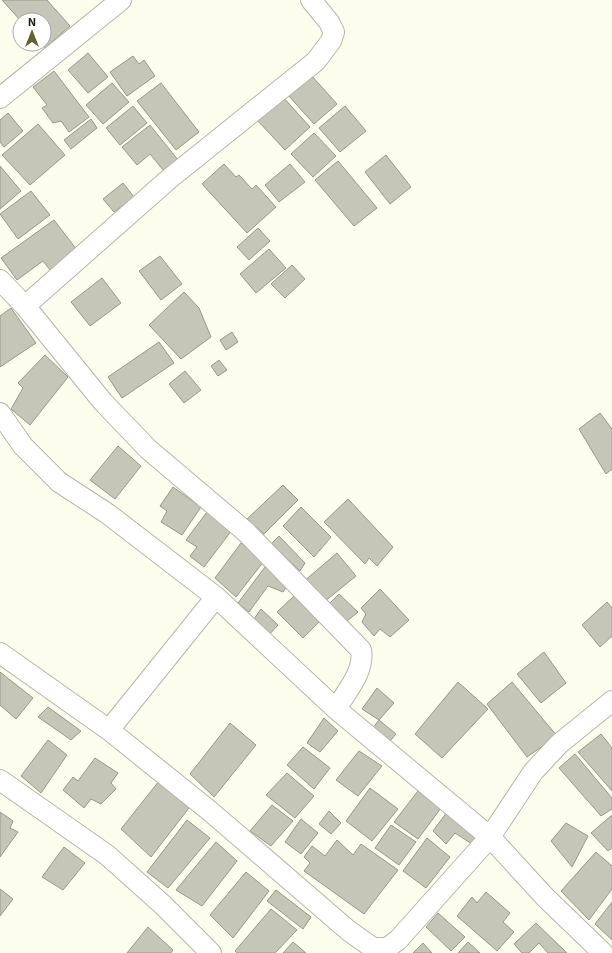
<svg xmlns="http://www.w3.org/2000/svg" width="612" height="953" font-family="'Exo 2',sans-serif">
<style>
.building{fill:#c5c5b8;stroke:#97978a}
.lines{fill:none;stroke-linecap:round;stroke-linejoin:round}
.street-casing{stroke:#b6b6a9;stroke-width:22}
.street{stroke:#fff;stroke-width:20}
</style>
<rect width="100%" height="100%" fill="#fdfdee"/>
<path class="building" d="M2 0H47L70 26 45 48 42 44H44V20H20Z
M88 53 108 77 88 93 68 70Z
M133 56 139 64 144 60 155 76 127 96 110 72Z
M54 71 89 117 69 132 61 121 53 123 42 108 47 105 33 87Z
M311 75 337 104 314 124 288 95Z
M112 83 129 102 103 124 86 105Z
M161 83 199 132 176 150 137 101Z
M283 97 310 127 285 150 257 120Z
M133 106 147 123 120 145 106 128Z
M345 106 366 131 340 152 319 128Z
M8 113 23 131 4 147 0 142V120Z
M91 119 97 128 71 149 64 140Z
M38 124 65 155 30 185 2 155Z
M150 125 178 160 164 171 150 154 137 165 122 147Z
M314 133 336 156 313 177 291 154Z
M386 155 411 187 390 204 365 172Z
M338 161 377 208 354 226 315 180Z
M224 164 236 177 239 175 252 189 256 185 276 207 247 233 202 184Z
M290 164 305 182 279 202 265 185Z
M0 166 21 191 0 209Z
M123 183 134 197 114 212 103 199Z
M31 191 50 215 18 239 0 214Z
M54 220 77 250 50 270 43 261 17 280 1 258Z
M258 228 270 241 249 260 237 247Z
M269 249 286 268 256 293 240 274Z
M160 256 182 284 161 300 139 271Z
M292 265 305 279 285 298 271 284Z
M102 278 121 303 90 326 71 302Z
M184 292 199 308 211 337 181 359 149 325Z
M11 308 36 343 0 367V316Z
M232 332 238 342 226 350 220 340Z
M159 342 174 363 122 398 108 377Z
M45 355 68 377 30 425 11 409 23 388 18 383Z
M219 360 227 370 218 376 211 366Z
M185 371 201 390 184 403 169 384Z
M600 413 612 429V469L606 474 579 429Z
M118 446 141 466 115 499 90 480Z
M283 485 298 500 264 534 247 519Z
M173 487 201 507 182 535 161 522 167 511 160 506Z
M348 499 393 547 377 566 369 558 365 564 324 522Z
M301 507 331 537 314 557 283 526Z
M207 512 232 530 204 567 190 556 197 547 186 540Z
M279 536 305 563 300 571 271 544Z
M241 543 264 561 236 597 215 578Z
M337 553 356 576 324 602 303 582Z
M265 567 289 583 283 592 268 586 249 612 238 603Z
M380 589 409 620 390 637 380 629 374 636 362 622 366 614 361 608Z
M339 594 358 612 347 621 329 604Z
M294 596 319 622 303 638 277 612Z
M607 602 612 608V636L600 647 582 625Z
M261 609 278 625 268 636 252 622Z
M544 652 566 683 541 703 517 674Z
M0 672 33 698 16 719 0 705Z
M458 682 488 709 442 758 415 734Z
M512 682 557 736 527 757 487 704Z
M377 688 394 703 379 720 362 709Z
M48 707 81 731 71 740 38 717Z
M324 718 338 731 320 752 307 743Z
M379 720 396 734 390 741 372 729Z
M230 723 256 745 214 797 190 774Z
M601 734 612 748V791L578 752Z
M48 740 67 755 41 793 21 776Z
M303 747 330 768 314 789 287 765Z
M359 751 382 766 358 796 336 780Z
M575 754 612 798V809L601 816 559 768Z
M95 758 118 773 111 783 116 789 101 804 91 799 84 808 63 790 73 777 78 781Z
M287 773 314 796 295 818 266 795Z
M159 781 189 808 151 857 121 829Z
M370 788 398 809 372 841 346 821Z
M418 791 441 808 418 839 394 822Z
M272 805 293 821 271 846 250 831Z
M329 811 341 823 331 834 319 824Z
M0 812 13 821 10 828 18 832 0 857Z
M447 812 478 838 472 844 455 833 446 844 433 831Z
M612 815V848L608 851 591 833Z
M301 819 318 833 301 854 285 842Z
M187 820 210 838 168 888 147 872Z
M566 823 588 836 572 867 551 841Z
M391 825 416 842 399 865 375 848Z
M427 838 450 857 426 888 403 871Z
M337 840 353 855 361 844 398 870 364 914 304 871 310 863 304 857 312 846 325 856Z
M216 842 237 861 202 906 176 890Z
M64 847 85 863 63 890 42 877Z
M596 852 612 866V889L589 920 561 891Z
M246 872 269 891 233 938 210 915Z
M0 889 13 899 0 916Z
M276 890 311 917 303 929 267 901Z
M486 892 510 913 503 922 514 932 497 951 457 916 472 897 477 903Z
M612 902V940L595 924Z
M271 909 297 930 275 953H237L235 951Z
M438 913 465 937 451 951 426 927Z
M536 923 567 953H548L539 943 529 953H522L514 944Z
M148 927 173 950 171 953H127Z
M293 942 306 953H283Z
M468 942 480 953H458Z
M423 943 432 953H413Z"/>
<g class="lines">
<defs>
<path id="street" d="M0 98 121 0
M0 280 25 306 103 402 148 449 246 532 361 650C365 671 346 692 336 709
M25 306 169 179 316 61 331 41 334 32 329 22 311 0
M0 413 23 446 59 482 108 514 216 597 336 709 490 837 545 897 603 953
M0 653 109 730 211 812 349 931 373 948H387L398 940 490 837 533 772 559 744 612 701
M109 730 216 597
M0 780 107 855 163 905 211 953"/>
</defs>
<use href="#street" class="street-casing"/>
<use href="#street" class="street"/>
</g>
<g transform="translate(32 32)"><circle r="19" fill="#ffffff" stroke="#a6a6a4"/>
<path d="M0-3L7 15L0 10L-7 15Z" fill="#64622f"/>
<text y="-6" font-size="11" font-weight="bold" text-anchor="middle" fill="#21211c">N</text>
</g>
</svg>
